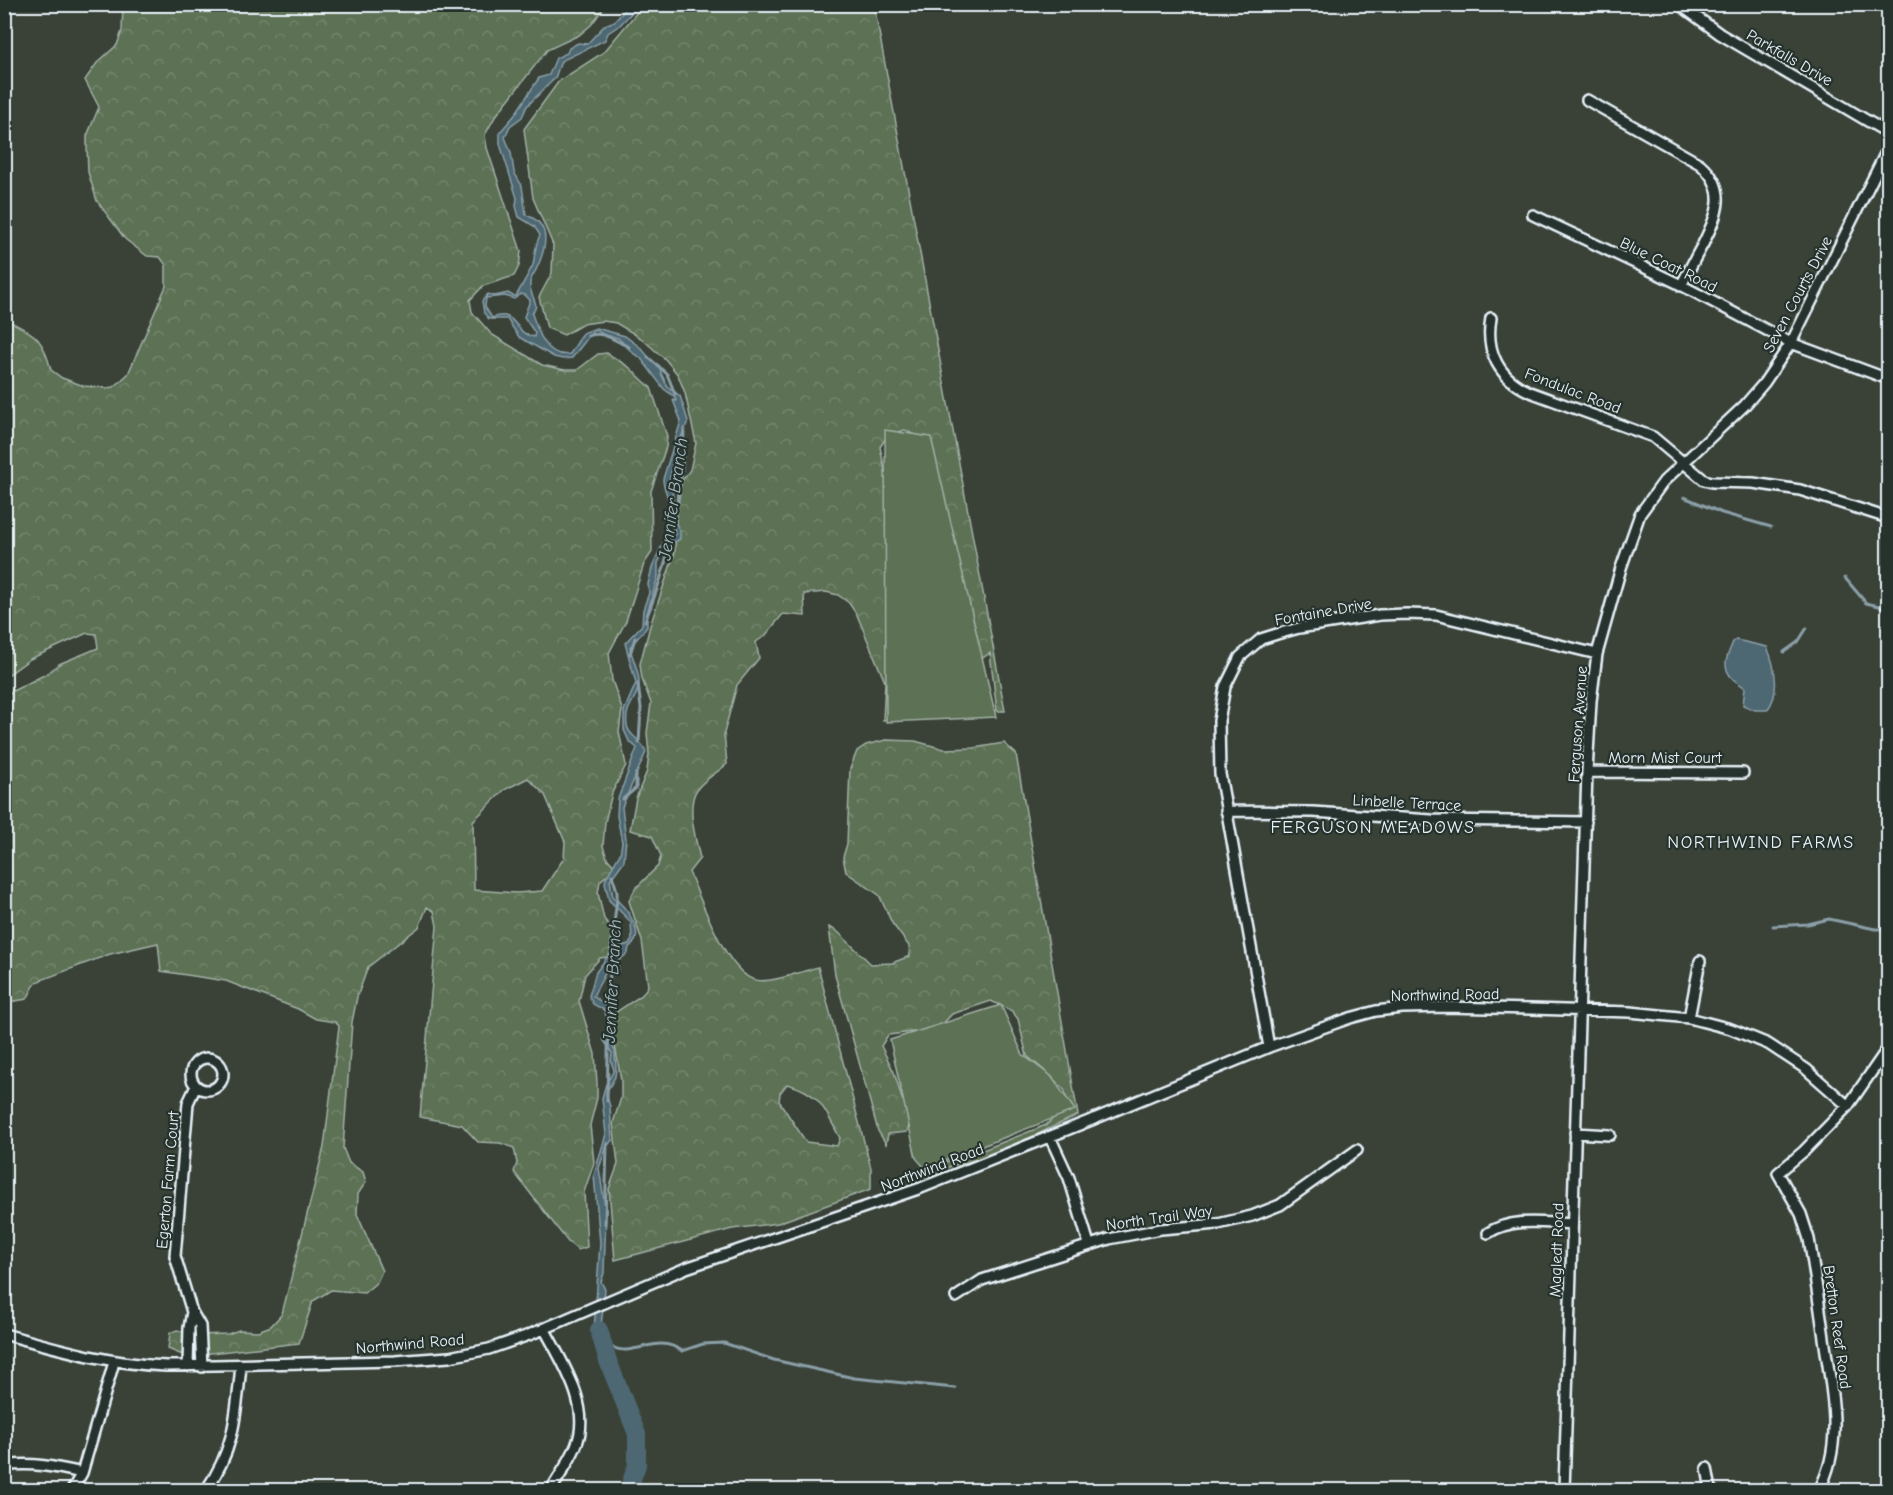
<svg xmlns="http://www.w3.org/2000/svg" width="1893" height="1495" font-family="'Comic Neue',sans-serif">
<style>
.forest{fill:url(#forest-crowns);stroke:#a2b1a6;stroke-width:1.5;fill-rule:evenodd}
.pitch{fill:#5d7154;stroke:#a2b1a6;stroke-width:1.5}
.water{fill:#4d6872;stroke:#8b9fa8;stroke-width:1.5;fill-rule:evenodd}
.lines{fill:none;stroke-linecap:round;stroke-linejoin:round}
.stream{stroke:#8b9fa8;stroke-width:3}
.river{stroke:#4d6872;stroke-width:18}
.minor-casing{stroke:#e8f1f8;stroke-width:14}
.minor{stroke:#26332d;stroke-width:9}
.labels{text-anchor:middle;stroke-width:4.5;stroke-linejoin:round;paint-order:stroke}
.street-label{font-size:16px;fill:#e8f1f8;stroke:#26332d}
.water-label{font-size:18px;font-style:italic;fill:#aabac2;stroke:#26332d}
.neighbourhood-label{font-size:18px;letter-spacing:1.5px;fill:#e8f1f8;stroke:#26332d}
</style>
<defs>
<pattern id="forest-crowns" width="20" height="18" patternUnits="userSpaceOnUse" patternTransform="scale(1.5)"><rect width="20" height="18" fill="#5d7154"/><path d="M2 6a3 3 0 1 1 6 0M12 15a3 3 0 1 1 6 0" fill="none" stroke="#74866d"/></pattern>
</defs>
<rect width="100%" height="100%" fill="#3a4238"/>
<filter id="ink" filterUnits="userSpaceOnUse"><feTurbulence type="fractalNoise" baseFrequency=".0167" numOctaves="2"/><feDisplacementMap in="SourceGraphic" scale="12" xChannelSelector="R" yChannelSelector="G"/><feConvolveMatrix kernelMatrix="1 2 1 2 8 2 1 2 1" color-interpolation-filters="sRGB"/></filter>
<g filter="url(#ink)">
<path class="forest" d="M123 5H606L591 25 579 35 547 50 495 117 485 135 487 148 521 251 519 266 514 276 483 286 470 300 472 312 491 334 542 365 565 370H577L598 354 607 353 629 367 651 388 667 436 666 447 651 491 652 552 644 564 626 621 609 653 612 680 622 709 619 732 626 765 612 793 605 822 603 846 607 858 616 868 600 881 598 893 604 919 617 935 618 969 607 957 600 958 585 975 579 1001 595 1054 597 1083V1098L590 1125 594 1163 584 1192 587 1247 578 1250 568 1242 514 1172 517 1163 514 1148 500 1143 478 1142 462 1125 420 1117 437 926 434 911 427 907 419 927 368 967 357 997 352 1022 343 1148 349 1163 363 1172 366 1182 358 1194 357 1214 382 1271 377 1282 364 1293 331 1290 313 1301 299 1343 185 1356 168 1349 170 1333 177 1330 197 1335 228 1334 239 1330 258 1331 271 1326 282 1314 324 1147 339 1026 335 1022 316 1019 298 1009 226 981 161 971 158 943 110 954 36 982 27 999 9 1002 5 1005V695L48 673 59 664 98 648 96 634 87 633 30 659 5 677V319C35 335 42 335 51 370L62 378 84 386 106 388 114 387 128 374 166 286V265L160 257 147 256 125 239 97 201 88 172 87 147V136L99 107 85 80 97 63 117 45 122 31ZM528 778 545 795 565 842 564 858 542 891 517 893 474 890 473 821 504 790Z
M643 5H874L1005 711H997L990 653 971 666 918 437 905 430 888 435 880 447 901 548 913 713 883 720 885 682 857 615 849 603 838 595 826 592 804 594 805 616 783 614 765 636 756 642 759 658 737 685 724 733 727 764C718 772 705 779 698 788 685 804 696 840 700 858L689 872C701 899 726 972 755 980 769 984 803 971 818 967L871 1168V1189L778 1223 732 1229 615 1260 609 1189 618 1164 613 1123 621 1098V1080L610 1016 642 995 648 986 642 941 629 901 635 889 658 866 661 856 652 836 630 830 636 798 647 771 649 754 647 733 651 703 642 679 640 664 650 626 675 552 677 494 681 482 690 470 696 443 685 393 678 375 666 360 641 338 616 323 603 321 583 324 564 335 547 328 539 297 552 273 553 245 533 198 524 129 559 81 604 52ZM787 1084C821 1093 824 1109 840 1138L837 1146 806 1142 779 1101 780 1093Z
M886 740 915 741 944 749 974 748 1004 743 1016 754 1078 1115 991 1156 951 1166 928 1177H908L925 1168 973 1154 1046 1125 1067 1105 1065 1091 1051 1076 1027 1056 1018 1019 1012 1011 991 1001 952 1014 938 1029 888 1035 881 1046 894 1072 902 1099 908 1107 910 1123 907 1132 888 1134 886 1144 878 1131 835 975 829 927 837 931 871 964 892 963 910 956 909 946 892 923 879 895 846 872 843 857 847 844 850 769 857 751 866 745Z"/>
<path class="pitch" d="M885 430 931 437 996 717 886 722Z
M1001 1005 1023 1055 1051 1076 1075 1110 925 1168 916 1158 890 1040Z"/>
<path class="water" d="M629 5H639L620 25 608 33 605 40 561 61 555 78 527 106 522 117 510 126 505 137 511 153 514 172 522 186 526 215C553 224 546 249 536 270 534 274 530 279 530 283 529 291 535 299 536 306L532 314C538 332 547 359 570 354L583 333 596 328 625 336 641 348 652 361 660 366 661 373 667 386 680 396 688 421 678 445 670 477 675 510 674 520 680 531V539L666 547 658 563V576L647 614V627L630 647C632 659 640 672 639 684 638 700 624 705 627 725 628 736 642 739 646 752L622 807 626 839 624 861 610 880 613 897C626 906 648 936 629 947L628 953 607 970 593 996 607 1006 608 1016 613 1033 612 1046 615 1051 616 1069 615 1077 606 1093 610 1107 612 1140 606 1148 599 1168 606 1213 604 1273 601 1282 605 1289 601 1326V1334L606 1345V1356L618 1393 633 1412 641 1436V1445L635 1474 628 1490H621L632 1474 629 1458 637 1428 629 1412 616 1396 594 1331 600 1243 594 1175 606 1134 602 1098 606 1084 614 1070 611 1061 612 1053 603 1039 605 1037 609 1038 611 1030 604 1010 593 1004 589 996 596 972 614 948 629 944 632 940 631 922 609 900 605 883 606 878 620 854 622 842 617 816 618 799 637 748 629 741 624 730V711L636 683 625 643 642 625 643 610 649 593 648 584 652 568 663 543 675 534C670 519 671 518 669 504 668 494 663 488 663 479L681 421 673 400 676 401 675 397 664 389 640 357 634 354 618 338 604 335 598 331H593L572 358 563 359 554 357 519 337 507 319H489L484 313 482 301 488 294 495 296 508 293 513 296H516C518 293 532 267 533 265 535 255 535 245 540 235L534 226 519 217 516 206 517 198 500 144V132L514 116 539 78 549 75 556 58 567 53 569 48 578 43 587 44 605 25 615 21ZM521 294 525 295 530 300 524 317 535 333 534 337C514 335 517 308 492 318L485 307 486 298 505 296 514 299Z
M1736 640 1767 647C1775 665 1781 694 1767 710H1755L1743 705 1745 688C1741 684 1736 682 1733 679 1720 666 1728 655 1733 642Z"/>
<g class="lines">
<path class="stream" d="M588 336C603 330 615 341 629 347
M648 357 667 374 675 394
M1684 497 1722 513 1771 527
M1845 578 1866 603 1879 606 1888 613
M645 621C670 561 683 495 684 429
M1784 652 1798 642 1807 628
M630 654 635 638
M638 684 641 708 639 743
M623 799 636 788V773
M1773 926 1808 924 1829 919 1875 929H1888
M610 957 617 899V891L612 875
M607 1101 610 963
M605 1224 607 1143
M604 1345C611 1347 620 1351 627 1350 648 1348 661 1337 682 1351L703 1344 724 1343 774 1360 854 1378 955 1388"/>
<path class="river" d="M599 1330 608 1361 637 1434V1465L628 1490"/>
<defs>
<path id="minor" d="M1679 4 1720 34 1888 133
M1587 100 1700 164C1729 189 1718 214 1703 244 1695 258 1688 272 1681 286
M1533 215 1677 283 1791 343 1888 379
M1491 318C1485 352 1499 378 1530 392L1653 437 1704 480 1712 482 1753 483 1800 490 1888 518
M1587 772 1743 773
M1226 811 1313 812 1431 820 1586 822
M1689 1018 1700 961
M1269 1047 1220 774 1219 721 1225 687 1240 657 1261 639 1277 634 1299 628 1380 615 1407 614 1436 615 1597 654
M191 1074a16 16 0 1 1 32 0a16 16 0 1 1-32 0Z
M196 1086 188 1103 175 1256 192 1312 200 1326 202 1367
M1575 1133 1610 1135
M1050 1137 1069 1178 1089 1244
M1488 1233C1513 1217 1543 1223 1572 1224
M956 1297 982 1280 1109 1239 1161 1229 1218 1224 1252 1216 1280 1205 1357 1150
M544 1328C561 1361 593 1407 576 1446 570 1461 559 1476 551 1490
M4 1334C58 1349 110 1364 166 1366L395 1361 449 1357 489 1349 529 1335 686 1268 921 1188 1094 1119 1269 1047 1350 1018 1376 1011 1402 1008 1445 1007 1532 1009 1630 1012 1689 1018 1731 1029 1768 1044 1806 1069 1848 1106
M188 1366 189 1328 192 1312
M4 1466C32 1462 56 1467 82 1473
M1707 1468 1711 1490
M72 1490 82 1473 114 1362
M206 1490C235 1449 236 1414 241 1366
M1564 1490 1587 772 1591 701 1597 654 1621 568 1640 514 1664 481 1745 405 1764 383 1791 343 1888 148
M1819 1490C1844 1444 1832 1394 1825 1345 1820 1310 1815 1274 1809 1239L1801 1214 1778 1173 1804 1151 1848 1106 1888 1048"/>
</defs>
<use href="#minor" class="minor-casing"/>
<use href="#minor" class="minor"/>
</g>
</g>
<g class="labels">
<g class="street-label">
<text transform="translate(1790 57) rotate(30)" y="6">Parkfalls Drive</text>
<text transform="translate(1669 264) rotate(26)" y="6">Blue Coat Road</text>
<text transform="translate(1797 294) rotate(-62)" y="6">Seven Courts Drive</text>
<text transform="translate(1573 390) rotate(21)" y="6">Fondulac Road</text>
<text transform="translate(1323 611) rotate(-10)" y="6">Fontaine Drive</text>
<text transform="translate(1577 724) rotate(-86)" y="6">Ferguson Avenue</text>
<text x="1665" y="763">Morn Mist Court</text>
<text transform="translate(1407 802) rotate(3)" y="6">Linbelle Terrace</text>
<text transform="translate(1445 994) rotate(-1)" y="6">Northwind Road</text>
<text transform="translate(932 1167) rotate(-21)" y="6">Northwind Road</text>
<text transform="translate(167 1180) rotate(-85)" y="6">Egerton Farm Court</text>
<text transform="translate(1159 1217) rotate(-8)" y="6">North Trail Way</text>
<text transform="translate(1556 1250) rotate(-88)" y="6">Magledt Road</text>
<text transform="translate(1838 1327) rotate(82)" y="6">Bretton Reef Road</text>
<text transform="translate(410 1343) rotate(-5)" y="6">Northwind Road</text>
</g>
<g class="water-label">
<text transform="translate(673 499) rotate(-82)" y="6">Jennifer Branch</text>
<text transform="translate(612 981) rotate(-87)" y="6">Jennifer Branch</text>
</g>
<g class="neighbourhood-label">
<text x="1373" y="833">FERGUSON MEADOWS</text>
<text x="1761" y="848">NORTHWIND FARMS</text>
</g>
</g>
<rect width="1893" height="1495" fill="none" stroke="#26332d" stroke-width="24"/>
<rect x="12" y="12" width="1869" height="1471" fill="none" stroke="#e8f1f8" stroke-width="2" filter="url(#ink)"/>
</svg>
